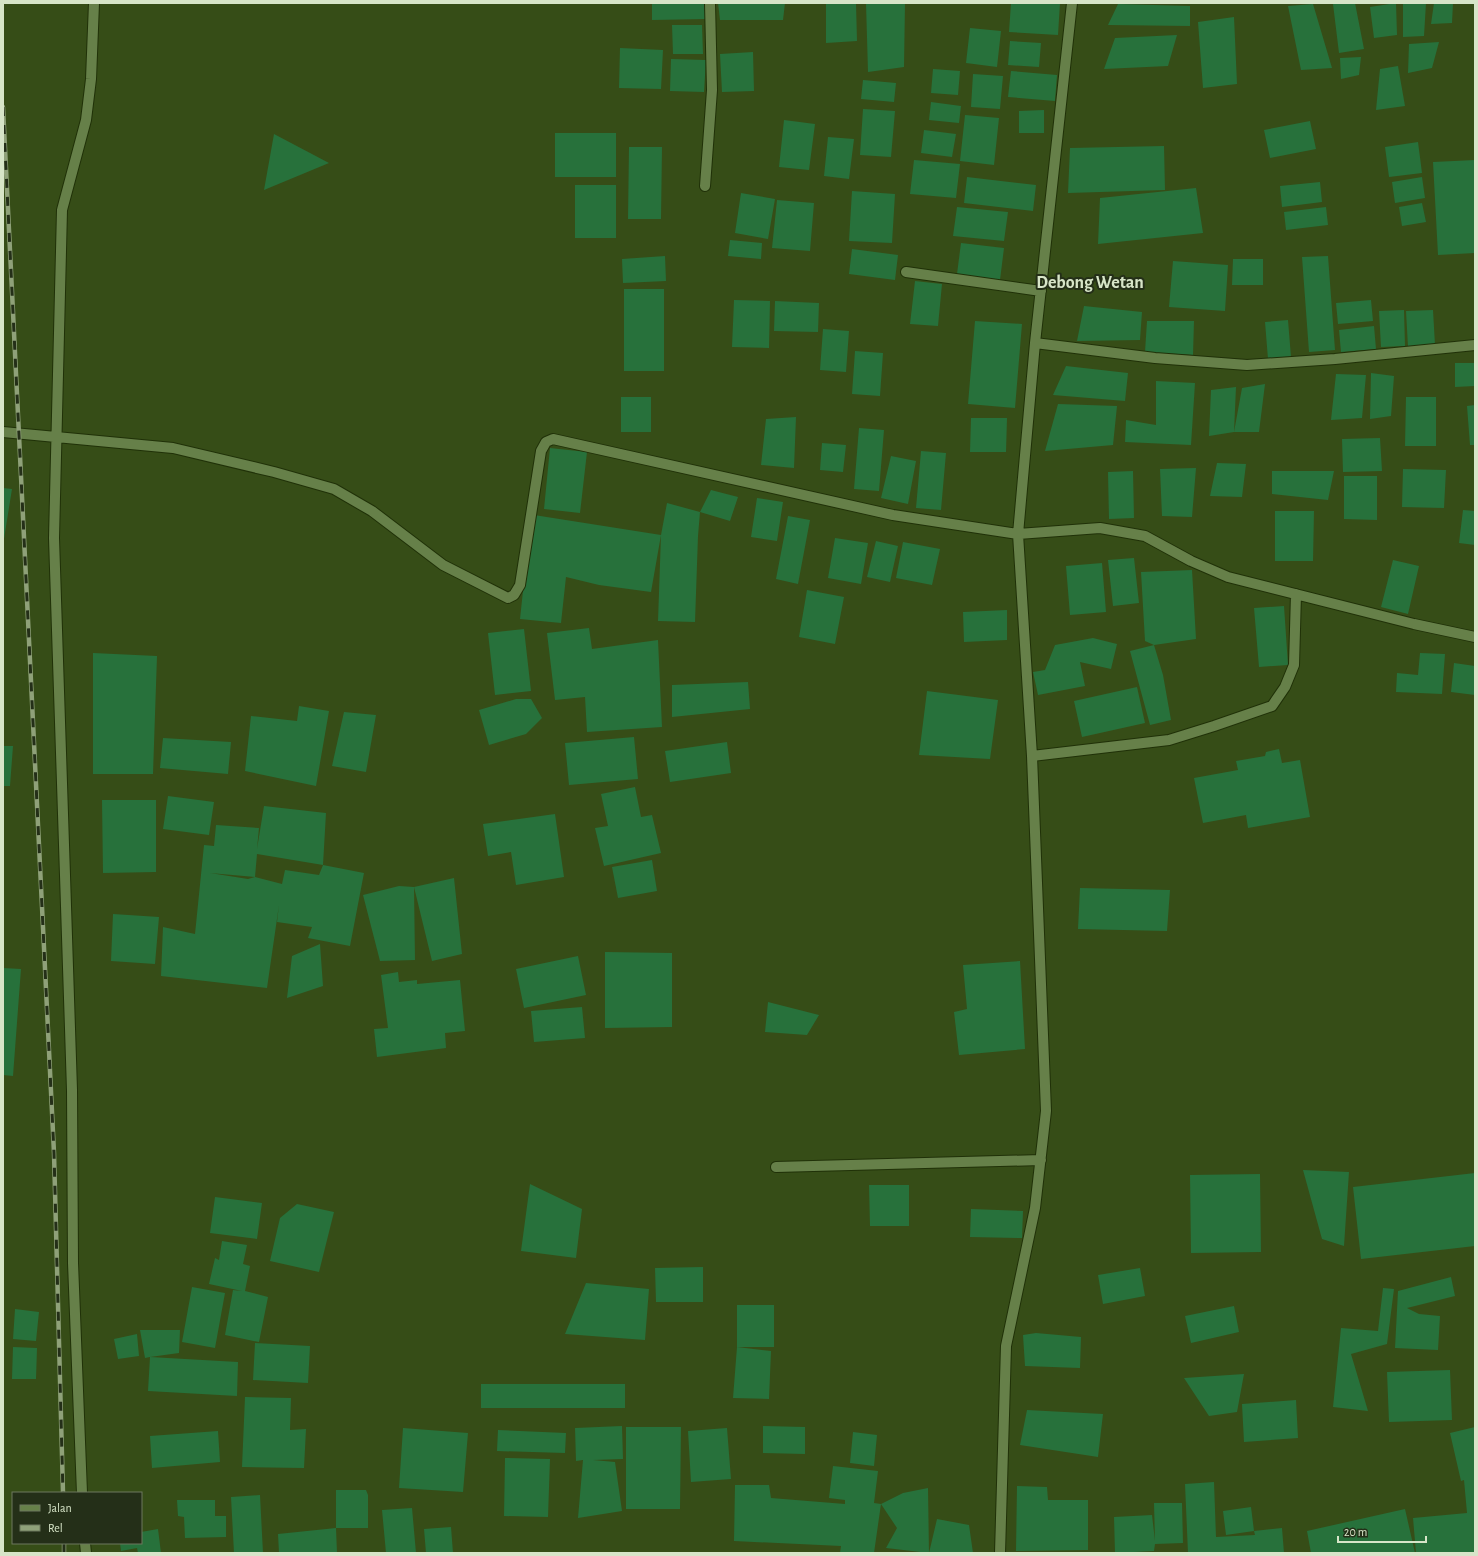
<svg xmlns="http://www.w3.org/2000/svg" width="1478" height="1556" font-family="'Alegreya Sans',sans-serif">
<style>
.building{fill:#27713b;fill-rule:evenodd}
.lines{fill:none;stroke-linecap:round;stroke-linejoin:round}
.street-casing{stroke:#203108;stroke-width:12}
.street{stroke:#668049;stroke-width:10}
.rail-casing{stroke:#8fa179;stroke-width:4.5}
.rail{stroke:#242f18;stroke-width:3;stroke-dasharray:9;stroke-linecap:butt}
.labels{text-anchor:middle;stroke-width:4;stroke-linejoin:round;paint-order:stroke}
.quarter-label{font-size:18px;font-weight:bold;fill:#d7e5c8;stroke:#242f18}
</style>
<rect width="100%" height="100%" fill="#364d17"/>
<path class="building" d="M652 3H705L706 19 652 20Z
M718 3H785L783 20H720Z
M826 3H856L857 41 826 43Z
M866 3H905L904 67 868 72Z
M1011 3H1060L1058 35 1009 32Z
M1355 3 1364 49 1339 53 1333 4Z
M1396 3 1397 35 1374 38 1370 7Z
M1403 3H1426L1424 36 1403 37Z
M1434 3H1453L1452 23 1431 24Z
M1118 4 1190 6V26L1108 25Z
M1313 4 1332 68 1301 70 1288 6Z
M1234 17 1237 84 1203 88 1198 22Z
M672 25H702L703 54H673Z
M970 28 1001 31 997 67 966 63Z
M1177 35 1168 66 1104 69 1115 38Z
M1010 41 1041 43 1039 67 1008 65Z
M1439 42 1432 68 1408 73 1409 44Z
M620 48 663 50 661 89 619 88Z
M753 52 754 91 722 92 720 54Z
M1361 57 1359 75 1341 79 1340 58Z
M671 59 706 60 704 92 670 91Z
M1398 66 1405 106 1376 110 1380 69Z
M933 69 960 71 958 95 931 93Z
M1011 71 1057 75 1055 101 1008 97Z
M973 74 1003 76 1000 109 971 107Z
M863 80 896 83 894 102 861 99Z
M931 102 961 106 959 123 929 120Z
M863 109 895 111 891 157 860 155Z
M1044 110V133H1019V111Z
M965 115 999 118 994 165 960 161Z
M784 120 815 124 809 170 779 167Z
M1310 121 1316 149 1270 158 1264 130Z
M924 130 956 134 952 157 921 153Z
M555 133H616V177H555Z
M274 134 329 163 264 190Z
M828 137 854 139 849 179 824 176Z
M1418 142 1422 173 1389 177 1385 147Z
M1164 146 1165 190 1068 193 1070 148Z
M629 147H662L661 219H628Z
M914 160 960 164 956 198 910 194Z
M1475 160V253L1438 255 1433 162Z
M967 177 1036 185 1033 211 964 203Z
M1422 177 1425 198 1395 203 1392 182Z
M1320 182 1322 202 1282 207 1280 186Z
M575 185H616V238H575Z
M1196 188 1203 233 1098 244 1100 198Z
M852 191 895 194 892 243 849 241Z
M741 193 775 199 768 239 735 233Z
M777 200 814 203 810 251 772 248Z
M1422 203 1426 222 1402 226 1399 207Z
M957 207 1008 212 1004 241 953 236Z
M1326 207 1328 225 1286 230 1284 212Z
M730 240 762 243 761 259 728 256Z
M961 243 1004 248 1000 280 957 274Z
M852 249 898 255 895 280 849 274Z
M665 256 666 281 623 283 622 259Z
M1328 256 1335 350 1309 352 1302 257Z
M1233 259H1263V285H1232Z
M1173 261 1228 265 1225 311 1169 307Z
M915 281 942 284 938 326 910 324Z
M624 289H664V371H624Z
M734 300 770 301 769 348 732 347Z
M1371 300 1373 321 1338 324 1336 303Z
M775 301 819 303 818 332 774 331Z
M1084 306 1142 312 1140 340 1077 341Z
M1404 310 1405 346 1381 347 1379 311Z
M1433 310 1435 345 1408 347 1406 311Z
M1288 320 1291 357 1268 359 1265 322Z
M975 321 1022 324 1015 408 968 404Z
M1147 321H1194L1193 355 1145 352Z
M1374 326 1376 349 1341 352 1339 330Z
M823 329 849 331 846 372 820 370Z
M855 351 883 353 880 396 852 394Z
M1455 363H1475V386L1455 387Z
M1066 366 1128 373 1125 401 1053 395Z
M1371 373 1394 376 1391 416 1370 419Z
M1336 374 1366 375 1362 418 1331 420Z
M1156 381 1195 383 1191 445 1125 442 1126 420 1156 425Z
M1265 384 1259 432H1234L1209 436 1211 390 1236 387 1234 432 1242 388Z
M621 397H651V432H621Z
M1406 397H1436V446H1405Z
M1058 404 1117 406 1113 445 1045 451Z
M1475 405V445H1470L1467 406Z
M796 417 794 468 761 465 766 419Z
M971 418H1007L1006 452H970Z
M859 428 884 430 879 491 854 489Z
M1380 438 1382 471 1343 472 1342 439Z
M822 443 846 445 843 472 820 470Z
M550 448 587 452 580 513 544 509Z
M921 451 946 453 941 510 916 508Z
M891 456 916 461 908 504 881 498Z
M1217 463 1246 464 1242 497 1210 496Z
M1196 468 1192 517 1162 516 1160 469Z
M1403 469 1446 470 1444 508 1402 507Z
M1133 471 1134 518 1109 519 1108 472Z
M1272 471H1334L1328 500 1272 494Z
M1344 476H1377V520L1344 519Z
M3 488 12 489 4 539H3Z
M711 490 738 497 730 521 700 512Z
M757 498 783 502 777 541 751 537Z
M667 503 700 512 698 536 695 622 658 621 661 535 651 592 599 585 566 577 561 623 520 619 525 572 534 515 661 535Z
M1463 510 1475 511V545L1459 543Z
M1275 511H1314L1313 561H1275Z
M788 516 810 520 798 584 776 579Z
M835 538 868 543 861 584 828 578Z
M876 541 898 546 890 582 867 577Z
M903 542 940 549 932 585 896 578Z
M1134 558 1139 603 1113 606 1108 560Z
M1393 560 1419 566 1408 614 1381 607Z
M1102 563 1106 612 1070 615 1066 566Z
M1192 570 1196 639 1154 645 1145 641 1141 572Z
M807 590 844 597 835 644 799 637Z
M1284 606 1288 665 1259 667 1254 608Z
M1007 610V640L964 642 963 612Z
M589 628 592 649 658 640 662 727 587 732 585 697 555 700 547 633Z
M524 629 531 691 495 695 488 633Z
M1093 638 1117 644 1111 669 1080 662 1085 686 1038 695 1033 672 1045 670 1055 645Z
M1154 645 1163 675 1171 720 1150 725 1130 651Z
M93 653 157 656 153 774H93Z
M1420 653 1445 654 1442 694 1396 692 1397 673 1418 675Z
M1454 663 1475 666V695L1451 692Z
M748 682 750 709 672 717V685Z
M1137 687 1145 723 1082 737 1074 701Z
M927 691 998 700 990 759 919 755Z
M516 699H531L542 718 526 734 489 745 479 710Z
M299 706 329 711 316 786 245 771 251 716 297 721Z
M344 712 376 715 366 772 332 766Z
M634 737 638 779 569 785 565 743Z
M163 738 231 742 228 774 160 768Z
M727 742 731 773 670 782 665 751Z
M3 746H13L10 786H3Z
M1279 749 1282 763 1300 760 1310 817 1248 828 1246 815 1203 823 1194 778 1238 770 1236 761 1265 756 1266 752Z
M635 787 641 817 652 815 661 853 604 866 595 828 608 826 601 794Z
M168 796 214 802 209 835 163 829Z
M102 800H156V872L103 873Z
M264 806 326 813 323 865 364 873 350 946 308 938 312 927 277 922 279 905 267 988 161 976 163 927 195 934 204 845 214 846 216 825 259 828 257 849ZM257 854 323 865 319 875 285 870 282 884 255 877 248 879 210 873 255 877Z
M555 814 564 877 516 885 511 852 488 856 483 824Z
M652 860 657 891 618 898 612 867Z
M454 878 462 954 432 961 414 887 415 960 380 961 363 895 399 886 414 887Z
M1080 888 1170 890 1167 931 1078 929Z
M113 914 159 917 155 964 111 961Z
M320 944 323 986 287 998 292 956Z
M605 952 672 953V1027L605 1028Z
M578 956 586 995 524 1008 516 969Z
M1020 961 1025 1049 959 1055 954 1012 967 1009 963 965Z
M3 968 21 969 13 1076 3 1075Z
M398 972 399 982 417 980V984L460 980 465 1031 445 1033 446 1048 377 1057 374 1029 388 1028 381 975Z
M768 1002 819 1015 807 1035 765 1032Z
M582 1007 585 1038 534 1042 531 1011Z
M1303 1170 1349 1172 1344 1246 1322 1239Z
M1475 1173V1246L1361 1259 1353 1187Z
M1260 1174 1261 1252 1191 1253 1190 1175Z
M530 1184 582 1209 576 1258 521 1251Z
M869 1185H909V1226H870Z
M215 1197 262 1203 257 1239 210 1233Z
M297 1204 334 1212 319 1272 270 1261 280 1218Z
M971 1209 1023 1211 1022 1238 970 1237Z
M222 1241 247 1245 243 1264 250 1266 245 1291 268 1297 259 1342 225 1335 233 1290 242 1291 209 1284 215 1258 219 1260Z
M703 1267V1302H656L655 1268Z
M1140 1268 1145 1296 1103 1304 1098 1275Z
M1451 1277 1455 1296 1407 1308 1419 1314 1440 1316 1438 1350 1395 1348 1398 1291Z
M586 1283 649 1289 645 1340 565 1334Z
M192 1287 225 1293 215 1348 182 1342Z
M1383 1288 1394 1289 1387 1344 1351 1354 1368 1411 1333 1407 1341 1328 1378 1331Z
M737 1305H774V1347H737L771 1351 769 1399 733 1398 737 1347Z
M1234 1306 1239 1332 1191 1343 1185 1316Z
M15 1309 39 1312 36 1341 13 1339Z
M140 1330H180L179 1353 150 1357 238 1362 237 1396 148 1391 150 1357 145 1358Z
M1036 1333 1081 1337 1080 1368 1025 1366 1023 1335Z
M137 1334 139 1356 118 1359 114 1339Z
M255 1343 310 1346 308 1383 253 1380Z
M13 1347 37 1348 36 1379H12Z
M1450 1370 1452 1420 1389 1422 1387 1372Z
M1244 1374 1237 1412 1209 1416 1184 1378Z
M481 1384H625V1408H481Z
M245 1397 291 1398 290 1430 306 1429 304 1468 242 1467Z
M1296 1400 1298 1438 1244 1442 1242 1404Z
M1027 1410 1103 1414 1098 1457 1020 1445Z
M622 1426 623 1459 593 1460 615 1462 622 1511 578 1518 583 1460 576 1461 575 1428Z
M763 1426 805 1427V1454L763 1453Z
M626 1427H681L680 1509H626Z
M1475 1427V1553H1416L1413 1518 1467 1513 1464 1480 1461 1481 1450 1433Z
M403 1428 468 1433 463 1492 399 1488Z
M727 1428 731 1479 691 1482 688 1431Z
M498 1430 566 1433 565 1453 497 1451Z
M218 1431 220 1462 152 1468 150 1436Z
M853 1432 877 1435 874 1466 850 1463Z
M505 1458 550 1459 548 1517 504 1516Z
M833 1466 878 1471 874 1503 881 1504 874 1553H840L841 1546 734 1541 735 1485H769L771 1498 845 1504V1500L829 1498Z
M1214 1482 1216 1537 1255 1535 1254 1531 1282 1528 1284 1553H1188L1185 1484Z
M1017 1486 1047 1487 1048 1500H1088V1550L1016 1551Z
M928 1488 929 1553 886 1548 897 1528 881 1504 903 1493Z
M336 1490H366L368 1495V1528H336Z
M260 1495 263 1553H234L231 1497Z
M177 1500H215V1516H226V1537L185 1538 184 1517 178 1516Z
M1154 1503H1182L1183 1543 1155 1544 1154 1551 1115 1553 1114 1517 1152 1515 1155 1541Z
M1251 1507 1254 1531 1226 1535 1223 1511Z
M412 1508 416 1553H386L382 1510Z
M1405 1509 1415 1553H1311L1307 1531Z
M937 1519 969 1525 973 1553H929Z
M451 1527 453 1553H426L424 1529Z
M336 1528 337 1553H279L278 1534Z
M158 1529 161 1553H138L137 1548 121 1551 120 1543H141V1532Z"/>
<g class="lines">
<defs>
<path id="street" d="M705 186 712 90 710 3
M906 272 1041 291
M1035 343 1155 358 1247 365 1335 359 1475 345
M3 432 173 448 274 472 334 489 372 511 443 565 508 598 514 595 520 585 541 451 546 442 553 439 893 515 1018 534 1100 528 1145 536 1191 561 1228 577 1414 624 1475 637
M1032 756 1169 740 1214 726 1272 706 1285 687 1294 665 1296 594
M776 1167 1041 1160
M82 1493 73 1263 72 1090 54 538 62 210 86 120 91 79 94 3
M85 1543 86 1553
M1000 1553 1006 1346 1035 1208 1046 1111 1032 756 1018 534 1035 343 1072 3"/>
</defs>
<use href="#street" class="street-casing"/>
<use href="#street" class="street"/>
<defs>
<path id="rail" d="M3 107 54 1153 63 1493
M64 1543V1553"/>
</defs>
<use href="#rail" class="rail-casing"/>
<use href="#rail" class="rail"/>
</g>
<g class="labels">
<g class="quarter-label">
<text x="1090" y="288">Debong Wetan</text>
</g>
</g>
<rect width="1478" height="1556" fill="none" stroke="#d7e5c8" stroke-width="8"/>
<rect x="12" y="1492" width="130" height="52" fill="#242f18" stroke="#6c785e"/>
<rect x="20" y="1505" width="20" height="6" fill="#668049" stroke="#6c785e"/>
<text x="48" y="1512" font-size="12" fill="#d7e5c8">Jalan</text>
<rect x="20" y="1525" width="20" height="6" fill="#8fa179" stroke="#6c785e"/>
<text x="48" y="1532" font-size="12" fill="#d7e5c8">Rel</text>
<path d="M1338 1536v6h88v-6" fill="none" stroke="#d7e5c8" stroke-width="2"/>
<text x="1344" y="1536" font-size="12" fill="#d7e5c8" stroke="#242f18" stroke-width="3" paint-order="stroke">20 m</text>
</svg>
